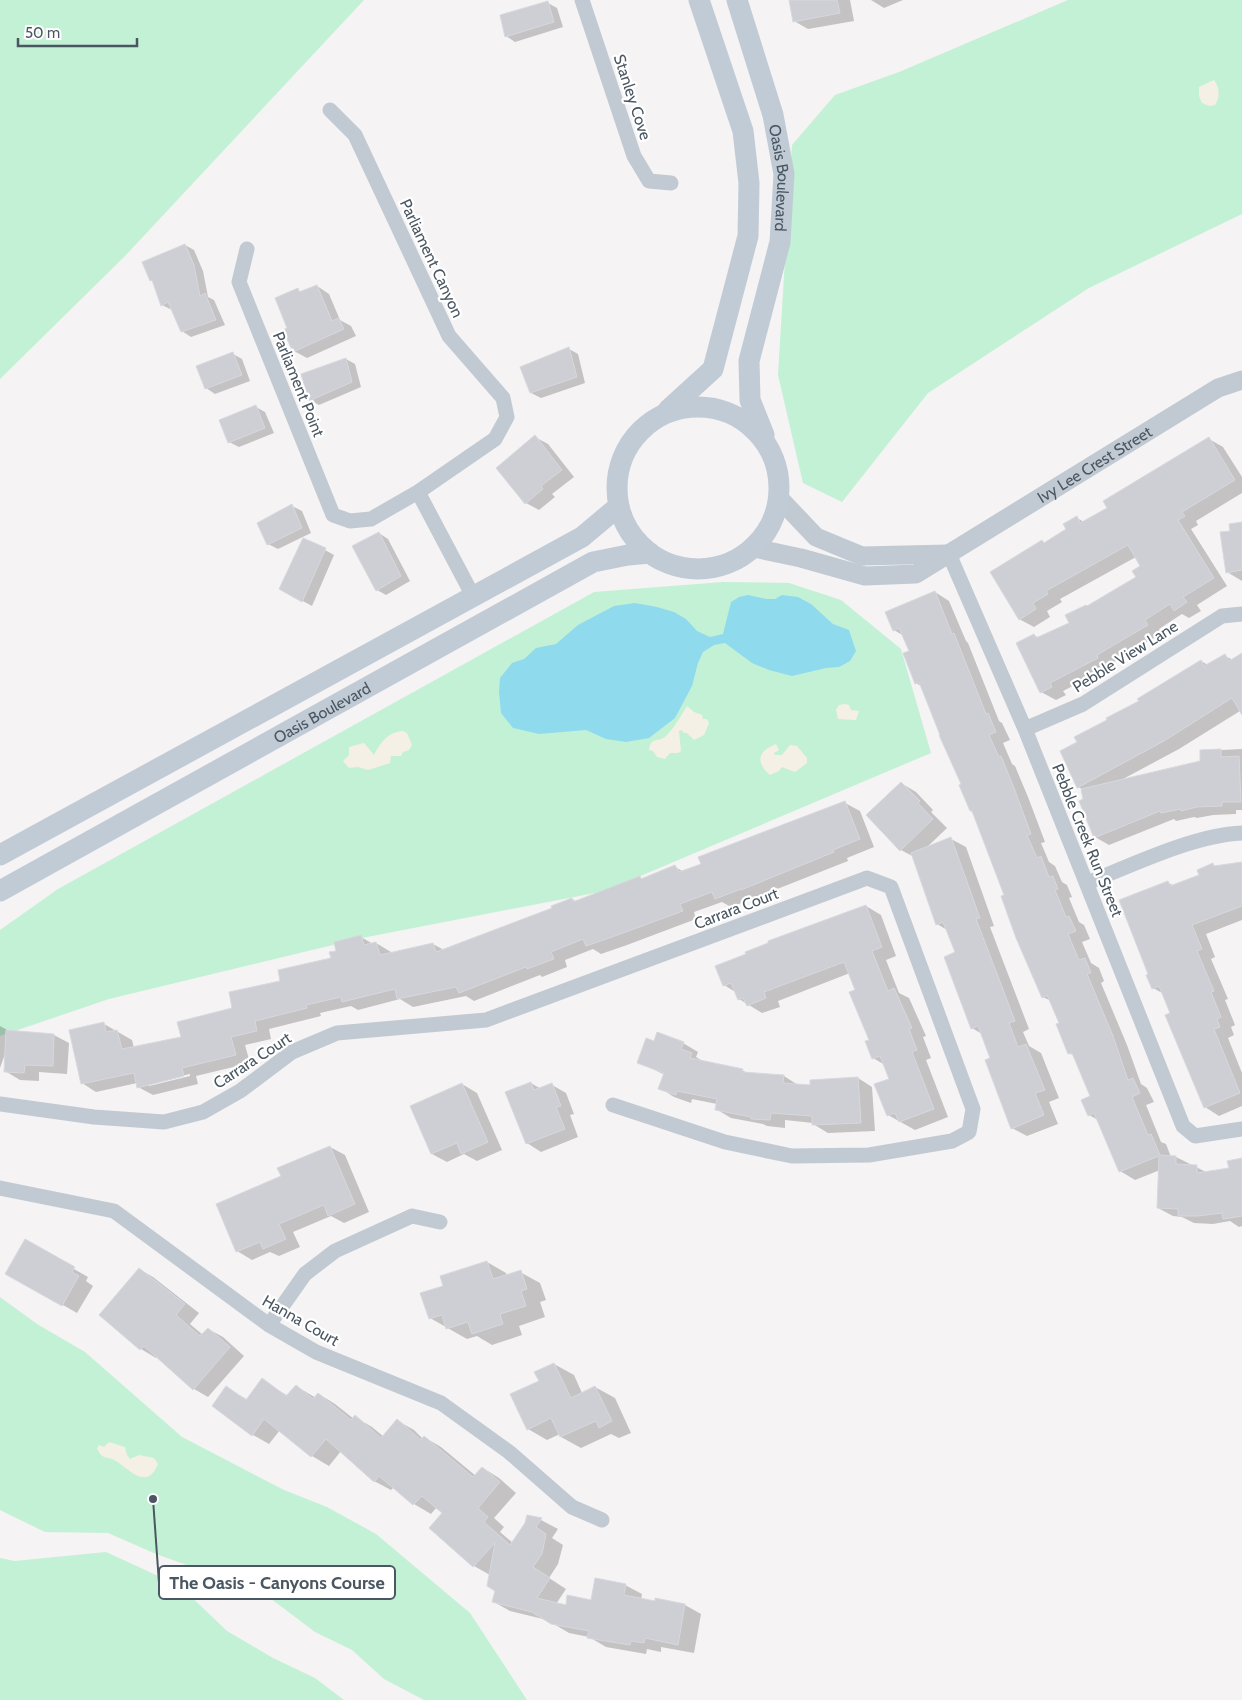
<svg xmlns="http://www.w3.org/2000/svg" width="1242" height="1700" font-family="Cabin,sans-serif">
<style>
.green{fill:#c3f1d5}
.sand{fill:#f5f0e5}
.water{fill:#90daee}
.shadow{fill:#0003;fill-rule:evenodd}
.building{fill:#cdcfd5;stroke:#d7d9de}
.lines{fill:none;stroke-linecap:round;stroke-linejoin:round}
.minor{stroke:#c1cad2;stroke-width:15}
.tertiary{stroke:#c1cad2;stroke-width:19}
.secondary{stroke:#c1cbd6;stroke-width:21}
.labels{text-anchor:middle;stroke-width:4.5;stroke-linejoin:round;paint-order:stroke}
.street-label{font-size:16px;fill:#4a5661;stroke:#fff}
.leader{fill:none;stroke:#4a5661;stroke-width:2}
.callout-dot{fill:#4a5661;stroke:#fff;stroke-width:2}
.callout{fill:#fff;stroke:#4a5661;stroke-width:2}
.callout-label{font-size:18px;text-anchor:middle;font-weight:bold;fill:#4a5661}
</style>
<rect width="100%" height="100%" fill="#f5f3f3"/>
<path class="green" d="M0 0H364L125 256 0 379Z
M1068 0H1242V214L1089 288 928 393 842 502 803 483 778 375 792 145 835 95 899 72Z
M723 582 789 583 841 600 901 649 931 753 605 891 362 938 109 999 0 1036V930L58 889 594 592Z
M0 1297 37 1324 85 1352 182 1437 284 1490 327 1507 376 1534 470 1613 527 1700H424L384 1679 352 1650 315 1632 262 1592 156 1554 108 1533 45 1532 0 1510Z
M106 1552 180 1586 227 1631 273 1658 315 1678 344 1700H0V1558L15 1561Z"/>
<path class="sand" d="M1214 80C1220 88 1220 97 1215 105L1209 106 1202 103 1199 96V87Z
M845 704 849 705 851 710 859 711 856 720 838 719 836 710 839 705Z
M687 706 694 712 702 715 703 719H707L709 723 704 735 694 740 687 733H684L682 730 679 731 681 751 678 753H670L665 759 657 757 653 751 649 750C651 736 658 743 666 736 674 728 681 716 687 706Z
M403 731 407 733 412 745 409 750 403 752 401 756H391L390 763 368 770 358 767 349 768 343 761 349 755V747L364 743 374 755C381 742 388 732 403 731Z
M776 744 779 750 774 753 775 755H782L790 745 797 746 807 758V763L795 772 782 767 779 771 770 775C755 762 758 751 776 744Z
M109 1442 125 1447 127 1455 130 1459 139 1455 154 1458 158 1464C147 1491 130 1470 116 1461 107 1455 102 1461 97 1448L99 1445 104 1447Z"/>
<path class="water" d="M748 595 766 599H775L782 595 798 597 811 604 833 624 849 630 856 651 850 661 839 667 826 668 792 676 769 670 752 663 725 643 714 645 703 652 698 663 692 686 675 718 649 738 626 742 606 739 586 730 539 734 513 728 501 713 499 692 500 678 512 663 524 659 536 648 556 644 578 625 614 606 635 603 657 607 674 612 686 619 697 631 710 637 723 634 731 602 739 597Z"/>
<path class="shadow" d="M790 0H850L854 21 808 29 794 21Z
M871 0H903L884 8Z
M548 3 557 8 563 27 515 42 506 36Z
M185 245 194 250 203 271 208 297 214 300 225 325 191 337 182 331 172 310 162 305 153 281 151 280Z
M317 286 329 294 340 320 351 326 356 336 307 358 294 351 289 329 298 290 302 292Z
M569 349 578 354 585 383 541 398 531 393Z
M233 354 242 359 250 381 215 394 206 388Z
M346 359 355 364 361 387 319 405 310 400Z
M256 407 265 412 274 433 239 447 229 442Z
M535 437 548 444 574 477 552 494 555 497 539 510 526 503Z
M1209 439 1223 447 1242 477V493L1196 521 1198 525 1191 529 1227 586 1197 605 1201 611 1189 618 1182 614 1159 629 1162 633 1111 664 1112 666 1063 691 1066 695 1056 700 1041 692 1034 635 1039 638 1071 624 1088 607 1138 578 1141 567 1136 557 1060 599 1062 602 1047 611 1050 617 1034 627 1019 619 1042 542 1045 543 1068 530 1077 518 1084 522 1108 508Z
M292 506 302 511 311 533 278 549 268 544Z
M1242 523V581L1227 572 1232 532Z
M379 533 388 539 410 581 386 595 377 590Z
M325 550 334 555 312 606 290 594Z
M935 592 949 601 966 641 968 643 999 721 1002 723 1010 740 1003 743 1012 764 1015 766 1028 797 1045 842 1041 843 1049 862 1055 866 1062 882 1067 885 1072 897 1069 898 1079 922 1084 925 1090 939 1082 942 1091 963 1099 968 1104 981 1101 983 1127 1045 1141 1084 1147 1088 1154 1102 1146 1105 1161 1142 1166 1144 1171 1157H1176L1208 1173 1230 1169 1242 1160V1226L1239 1227 1230 1221 1213 1224 1194 1223 1182 1217 1173 1216 1158 1208 1160 1170 1135 1180 1120 1171 1098 1120 1089 1115 1092 1097 1076 1057 1069 1053 1060 1024 1051 1001 1043 997 974 812 971 811 963 784 921 686 916 683 910 652 904 636 894 630Z
M1242 655V712L1240 711 1179 749 1123 779 1202 762 1201 751 1242 749V810H1236V814L1213 815 1197 818 1194 817 1176 821 1174 819 1109 845 1095 837 1082 789 1078 787 1079 743 1109 721 1201 661 1208 665 1225 656 1233 660Z
M901 783 916 792 933 810 931 812 947 828 925 849 951 839 966 847 994 926 990 927 1029 1029 1023 1032 1029 1046 1041 1053 1059 1098 1049 1102 1058 1124 1027 1136 1012 1128 992 1059 982 1034 972 1028 957 953 947 930 937 924 914 857 901 850Z
M845 803 860 811 874 847 847 858 848 861 757 897 731 907 722 902 694 912 696 919 627 945 601 954 593 949 565 960 567 967 542 977 540 975 474 1001 466 996 413 1007 400 999 358 1010 351 1006 320 1013 321 1016 269 1029 271 1039 245 1045 250 1063 196 1076 198 1084 153 1095 138 1087 137 1083 96 1092 82 1083 104 1024 132 1040 134 1048 182 1038 281 982 332 959 338 952 361 937 373 944 376 943 391 952V954L433 944 444 950 554 909 572 899 577 902 640 878 643 879 675 867 684 872ZM190 1074V1076L149 1086V1083Z
M1242 863V920L1206 934 1215 957 1211 959 1228 999 1225 1000 1235 1025 1231 1027 1234 1035 1228 1038 1242 1073V1106L1219 1116 1205 1107 1164 994 1153 988 1167 882 1174 886 1201 876 1213 865 1217 867Z
M866 906 881 915 896 956 886 960 899 993 909 998 926 1036 923 1037 931 1058 926 1060 948 1117 915 1130 888 1115 890 1079 885 1065 873 1058 871 1040 857 990 850 973 778 1001 780 1007 762 1013 739 999 737 993 724 985Z
M0 1026 11 1032 54 1035 69 1043 67 1074 39 1072V1081L20 1080 5 1071V1054L0 1068Z
M655 1042 683 1043 698 1052 696 1057 706 1063 742 1070 749 1074 784 1076 798 1085 811 1086 858 1078 872 1087 875 1131 828 1133 813 1124V1123L785 1120V1128L767 1126 763 1124 731 1118 716 1109 717 1104 692 1099 691 1103 674 1097 660 1088 665 1075 638 1062Z
M531 1083 541 1089 552 1085 566 1093 574 1114 570 1115 578 1137 541 1152 527 1143Z
M462 1084 477 1093 502 1150 477 1161 464 1154 447 1162 432 1154 411 1106Z
M330 1147 345 1155 369 1212 344 1223 331 1216 293 1232 300 1247 279 1256 270 1252 252 1260 237 1251 282 1177Z
M25 1241 88 1277 86 1281 93 1286 77 1313 7 1273Z
M487 1262 506 1273 507 1276 520 1272 540 1283 546 1300 540 1302 545 1317 519 1326 522 1335 492 1345 477 1336 467 1339 430 1318 445 1286Z
M139 1269 153 1277 199 1313 190 1324 203 1335 208 1329 223 1337 244 1356 208 1397 194 1389 157 1356 156 1358 141 1349 100 1315Z
M554 1364 574 1375 582 1393 595 1387 615 1398 631 1433 619 1438 611 1434 581 1448 561 1437 560 1434 547 1440 528 1429 540 1382Z
M262 1380 288 1396 296 1386 316 1398 319 1394 335 1404 354 1419 355 1417 372 1427 384 1437 398 1421 414 1430 423 1439 424 1437 441 1447 476 1476 483 1468 499 1478 516 1493 494 1518 504 1527 500 1532 513 1543 526 1523 527 1516 541 1520 558 1529 552 1538 563 1545 558 1564 549 1578 566 1589 556 1604 567 1606 592 1601 625 1585 642 1594 641 1600 685 1605 701 1614 694 1653 661 1647V1652L647 1649 646 1654 606 1647 589 1637 569 1633 547 1620 510 1611 494 1602 496 1591 490 1575 474 1566 431 1528 444 1513 437 1507 431 1514 414 1504 394 1487 391 1490 374 1481 341 1451 329 1466 312 1456 280 1430 269 1444 253 1435 227 1388 248 1400Z"/>
<path class="building" d="M789 0H837L840 13 793 22Z
M548 1 554 22 505 37 500 15Z
M185 244 194 265 200 296 205 293 216 320 181 332 168 302 161 306 152 280 150 281 142 262Z
M317 285 332 321 339 318 344 329 293 352 283 330 287 328 275 298 298 288 299 292Z
M569 347 577 377 530 393 520 367Z
M233 352 242 375 205 389 196 366Z
M346 358 352 382 309 401 301 374Z
M256 405 265 428 228 443 219 420Z
M535 435 562 470 541 486 543 489 525 504 496 468Z
M1209 437 1235 480 1182 512 1185 516 1178 520 1214 578 1183 597 1187 602 1174 611 1170 604 1145 620 1148 625 1097 655 1098 658 1050 683 1052 687 1040 693 1016 643 1034 634 1036 638 1069 623 1065 615 1086 605 1087 606 1136 577 1132 571 1140 566 1128 545 1046 591 1048 594 1033 603 1036 609 1019 620 990 572 1042 540 1044 543 1066 529 1063 524 1077 516 1080 523 1107 508 1103 501Z
M292 504 302 528 267 545 257 523Z
M1242 522V570L1226 573 1220 532 1230 531 1229 524Z
M379 532 401 576 376 591 352 546Z
M303 538 326 548 302 602 279 589Z
M935 591 952 634 954 633 986 714 988 713 996 732 989 735 999 757 1001 756 1014 788 1031 834 1027 835 1037 858 1041 856 1049 877 1053 876 1058 889 1055 890 1066 917 1069 916 1076 931 1068 934 1079 960 1085 958 1091 973 1087 974 1113 1036 1128 1080 1133 1078 1140 1093 1132 1097 1148 1135 1151 1134 1160 1155 1176 1156V1164L1197 1165V1173L1229 1168 1227 1161 1242 1158V1216L1223 1219 1222 1213 1198 1216H1178V1209L1157 1208 1159 1156 1119 1172 1094 1113 1088 1116 1081 1100 1090 1096 1072 1053 1068 1054 1056 1024 1059 1023 1047 995 1042 998 1016 938 1001 896 1004 895 972 811H970L959 785 961 784 939 735H940L919 682 915 684 903 653 909 651 899 628 893 631 885 612Z
M1242 653V715L1232 698 1164 741 1077 788 1060 751 1077 742 1074 737 1107 720 1106 718 1139 701 1137 699 1201 660 1204 666 1225 654 1229 661Z
M1221 749V757L1239 756 1241 802H1222V806L1197 807 1181 811V809L1161 813 1160 811 1094 838 1079 801 1083 799 1081 789 1200 761V750Z
M901 782 920 801 918 803 933 819 900 851 866 815Z
M845 801 860 839 833 850 834 852 741 890V889L715 899 712 892 680 904 683 911 612 937 586 946 583 939 551 952 554 959 527 969 526 967 459 993 456 987 397 999 395 989 342 1002 341 997 306 1005 307 1008 255 1021 257 1031 231 1037 236 1055 182 1068 184 1076 137 1088 134 1073 81 1084 69 1030 104 1022 106 1032 117 1030 122 1049 181 1037 177 1022 232 1008 229 992 280 981 278 970 331 958 329 952 336 951 334 942 361 935 364 945 376 942 380 955 433 943 436 952 552 908 551 906 572 898 573 902 640 876 641 879 675 865 679 872 701 864 698 857Z
M951 837 980 918 976 919 1015 1021 1009 1023 1018 1047 1026 1044 1045 1090 1035 1093 1044 1115 1011 1129 985 1060 990 1058 978 1026 971 1029 944 957 955 952 943 922 936 925 911 853Z
M1242 862V906L1192 925 1202 949 1197 951 1214 991 1211 992 1221 1017 1217 1019 1220 1027 1214 1029 1240 1093 1204 1108 1165 1015 1170 1013 1159 986 1152 989 1146 975 1148 974 1119 900 1168 881 1170 886 1199 875 1197 870 1213 863 1214 866Z
M866 905 882 947 872 951 888 991 894 988 912 1028 909 1029 917 1050 912 1052 934 1109 899 1122 895 1113 887 1116 874 1084 889 1079 880 1056 872 1059 865 1041 869 1040 849 992 855 990 844 962 764 992 766 998 747 1006 743 998 738 1000 731 983 723 986 715 966 746 954 745 952 768 943V941Z
M6 1030 54 1034 53 1066 25 1065 24 1073 4 1072Z
M657 1032 684 1042 681 1049 692 1053 690 1058 743 1069 742 1072 784 1075 783 1083 810 1085V1080L858 1077 861 1123 812 1125V1116L771 1113 770 1120 751 1119V1117L715 1110 717 1099 677 1091 676 1095 658 1089 664 1073 637 1063 646 1038 654 1041Z
M531 1082 534 1090 552 1083 561 1106 556 1107 565 1129 526 1144 505 1092Z
M462 1083 488 1142 461 1154 457 1143 431 1154 410 1106Z
M330 1146 355 1204 328 1216 324 1205 279 1224 286 1239 263 1249 260 1242 236 1252 216 1204 281 1176 277 1168Z
M25 1239 75 1267 72 1272 79 1276 62 1306 5 1274Z
M487 1261 493 1279 521 1270 527 1289 521 1291 526 1306 500 1314 503 1324 472 1334 468 1322 446 1329 442 1315 429 1319 420 1293 443 1286 440 1276Z
M139 1268 185 1304 176 1315 200 1336 208 1328 230 1347 193 1390 144 1346 140 1350 99 1315Z
M554 1363 571 1398 595 1386 612 1421 599 1428 596 1421 560 1437 551 1418 527 1430 510 1394 539 1381 534 1372Z
M262 1378 286 1396 296 1385 313 1399 318 1393 351 1420 355 1415 381 1438 397 1419 421 1440 424 1436 473 1477 482 1467 500 1482 478 1508 488 1517 484 1522 510 1545 525 1523 527 1515 542 1518 536 1527 546 1534 542 1554 533 1567 550 1578 537 1598 566 1605 567 1595 591 1600 595 1578 626 1584 624 1595 655 1601V1598L685 1604 678 1645 645 1638 644 1643 631 1641 630 1645 587 1638 589 1631 551 1624 532 1612 492 1602 495 1591 487 1586 495 1543 473 1567 429 1528 442 1513 422 1496 413 1505 379 1476 374 1482 326 1439 311 1457 264 1419 252 1436 212 1406 226 1386 246 1400Z"/>
<g class="lines">
<path class="minor" d="M582 0 634 156 649 181 671 183
M247 249 239 282 333 515 350 521 371 519 418 492 495 439 507 417 503 398 449 336 355 135 330 110
M418 492 473 596
M949 554 1025 729 1183 1126 1195 1136 1242 1129
M1025 729 1083 704 1222 616 1242 614
M1087 883C1132 865 1194 835 1242 833
M0 1104 94 1117 164 1122 203 1112 240 1091 292 1052 337 1033 486 1020 867 878 891 887 973 1109 969 1132 952 1141 869 1155 792 1156 725 1142 613 1105
M0 1188 114 1211 269 1325 316 1352 441 1403 509 1452 572 1507 602 1520
M269 1325 305 1274 335 1251 412 1216 440 1222"/>
<g class="tertiary">
<path d="M779 498 816 537 862 556 948 554"/>
<path id="s1" d="M754 548 801 558 865 576 916 574 1218 388 1242 380"/>
</g>
<g class="secondary">
<path id="s2" d="M737 0 773 115 784 174 780 242 749 361 750 400 764 435"/>
<circle cx="698" cy="488" r="81"/>
<path d="M668 410 713 369 748 236 749 183 743 131 699 0"/>
<path d="M0 855 582 537 619 506"/>
<path id="s3" d="M0 891 593 562 628 555 650 553"/>
</g>
</g>
<g class="labels">
<g class="street-label">
<text transform="translate(633 97) rotate(72)" y="6">Stanley Cove</text>
<text dy="6" stroke="none"><textPath href="#s2" startOffset="184">Oasis Boulevard</textPath></text>
<text transform="translate(432 258) rotate(65)" y="6">Parliament Canyon</text>
<text transform="translate(299 384) rotate(68)" y="6">Parliament Point</text>
<text dy="6" stroke="none"><textPath href="#s1" startOffset="375">Ivy Lee Crest Street</textPath></text>
<text transform="translate(1125 656) rotate(-32)" y="6">Pebble View Lane</text>
<text dy="6" stroke="none"><textPath href="#s3" startOffset="368">Oasis Boulevard</textPath></text>
<text transform="translate(1088 840) rotate(68)" y="6">Pebble Creek Run Street</text>
<text transform="translate(736 908) rotate(-21)" y="6">Carrara Court</text>
<text transform="translate(252 1060) rotate(-33)" y="6">Carrara Court</text>
<text transform="translate(301 1320) rotate(30)" y="6">Hanna Court</text>
</g>
</g>
<path class="leader" d="M153 1499L159 1583"/>
<circle class="callout-dot" cx="153" cy="1499" r="5"/>
<rect class="callout" x="159" y="1566" width="236" height="33" rx="5"/>
<g class="callout-label">
<text x="277" y="1589">The Oasis - Canyons Course</text>
</g>
<path d="M18 38v8h119v-8" fill="none" stroke="#4a5661" stroke-width="2.5"/>
<text x="25" y="38" font-size="15" fill="#4a5661" stroke="#ffffff" stroke-width="4" paint-order="stroke">50 m</text>
</svg>
